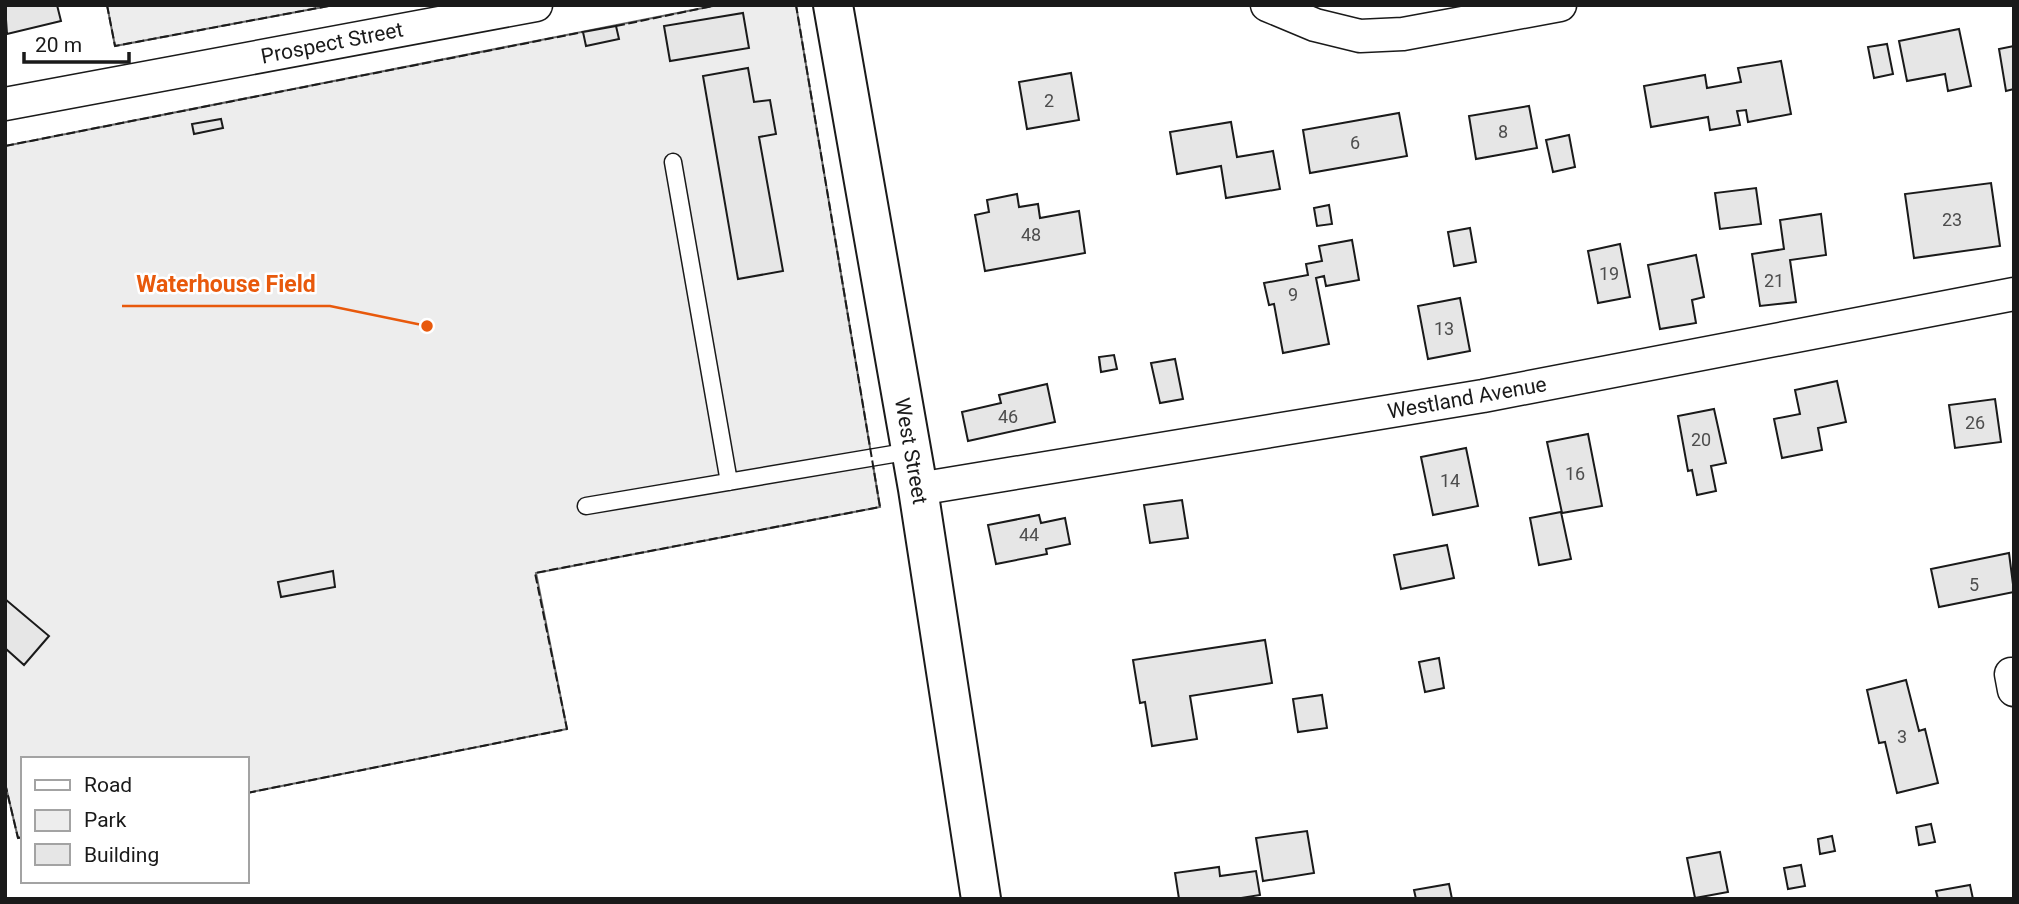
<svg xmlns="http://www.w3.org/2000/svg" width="2019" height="904" font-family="Roboto,sans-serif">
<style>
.green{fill:#ededed;stroke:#6a6a6a;stroke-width:2}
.building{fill:#e6e6e6;stroke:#1a1a1a;stroke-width:2}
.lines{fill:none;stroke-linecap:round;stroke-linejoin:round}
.service-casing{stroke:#1a1a1a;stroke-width:19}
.minor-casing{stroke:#1a1a1a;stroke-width:35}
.tertiary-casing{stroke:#1a1a1a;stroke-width:42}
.service{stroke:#fff;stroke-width:16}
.minor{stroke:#fff;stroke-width:32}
.tertiary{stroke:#fff;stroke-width:38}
.fence{stroke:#1a1a1a;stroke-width:2;stroke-dasharray:9 3.5;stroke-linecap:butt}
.labels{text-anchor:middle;stroke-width:5;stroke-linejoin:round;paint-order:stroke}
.number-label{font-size:18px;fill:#4d4d4d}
.street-label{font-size:21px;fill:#1a1a1a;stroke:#fff}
.leader{fill:none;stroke:#e8590c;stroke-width:2.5}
.callout-dot{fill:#e8590c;stroke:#fff;stroke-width:2.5}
.callout-label{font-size:23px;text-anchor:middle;font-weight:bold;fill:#e8590c;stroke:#fff;stroke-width:5;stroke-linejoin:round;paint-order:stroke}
</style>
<rect width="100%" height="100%" fill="#fff"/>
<path class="green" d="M107 5H334L115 46Z
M718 5H796L880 507 536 573 567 729 247 793V759H23V837L18 838 5 783V146Z"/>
<path class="building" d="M5 5H57L61 21 7 34Z
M743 13 749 48 670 61 664 26Z
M616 26 619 39 586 46 583 32Z
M1959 29 1971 86 1948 91 1945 74 1907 81 1899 41Z
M1887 44 1893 74 1874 78 1868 47Z
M2014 46V89L2006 91 1999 49Z
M1781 61 1791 114 1748 122 1746 110 1737 111 1740 125 1710 130 1708 117 1651 127 1644 86 1705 75 1707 88 1741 82 1738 68Z
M748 68 754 102 770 100 776 134 759 137 783 271 738 279 703 76Z
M1071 73 1079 120 1027 129 1019 82Z
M1529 106 1537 148 1476 159 1469 116Z
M1399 113 1407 156 1310 173 1303 130Z
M221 119 223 128 194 134 192 124Z
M1231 122 1237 157 1273 151 1280 189 1226 198 1221 166 1177 174 1170 132Z
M1569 135 1575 167 1553 172 1546 140Z
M1991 183 2000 246 1914 258 1905 194Z
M1756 188 1761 224 1720 229 1715 193Z
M1017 194 1019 207 1038 204 1040 218 1079 211 1085 253 985 271 975 215 989 212 987 200Z
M1329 205 1332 224 1317 226 1314 208Z
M1821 214 1826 255 1790 260 1796 302 1760 306 1752 254 1784 249 1780 220Z
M1470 228 1476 262 1454 266 1448 232Z
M1352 240 1359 280 1326 286 1324 276 1316 278 1329 344 1283 353 1274 304 1269 305 1264 283 1308 275 1306 264 1322 261 1319 246Z
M1620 244 1630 297 1598 303 1588 251Z
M1696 255 1704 297 1692 300 1696 323 1660 329 1648 265Z
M1460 298 1470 351 1428 359 1418 306Z
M1114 355 1117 369 1101 372 1099 357Z
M1175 359 1183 399 1160 403 1151 363Z
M1837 381 1846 422 1818 428 1822 450 1782 458 1774 419 1800 414 1795 390Z
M1047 384 1055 422 968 441 962 412 1001 403 999 395Z
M1995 399 2001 442 1955 448 1949 405Z
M1714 409 1726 463 1711 466 1716 491 1697 495 1692 470 1688 471 1678 416Z
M1588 434 1602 506 1562 513 1547 442Z
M1466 448 1478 506 1433 515 1421 457Z
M1182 500 1188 538 1150 543 1144 505Z
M1561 512 1571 559 1539 565 1530 518Z
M1039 515 1041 523 1065 518 1070 544 1046 549 1047 554 996 564 988 525Z
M1447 545 1454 578 1401 589 1394 555Z
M2009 553 2014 592 1939 607 1931 569Z
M333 571 335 587 281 597 278 582Z
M5 599 49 636 24 665 5 648Z
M1265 640 1272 683 1190 696 1197 739 1152 746 1145 702 1140 703 1133 660Z
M1439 658 1444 688 1425 692 1419 662Z
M1906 680 1919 731 1925 729 1938 783 1897 793 1885 742 1879 743 1867 690Z
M1322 695 1327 728 1298 732 1293 699Z
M1931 824 1935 842 1919 845 1916 827Z
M1307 831 1314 873 1263 881 1256 838Z
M1832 836 1835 851 1820 854 1818 839Z
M1720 852 1728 892 1695 898 1687 858Z
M1801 865 1805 886 1788 889 1784 868Z
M1219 867 1220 876 1256 871 1260 895 1235 899H1179L1175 873Z
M1449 884 1452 899H1416L1414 890Z
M1970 885 1973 899H1938L1936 891Z"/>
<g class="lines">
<defs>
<path id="service" d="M673 162 729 482
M586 506 911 451"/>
<path id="minor" d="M1267 5 1315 25 1360 36 1403 34 1560 5
M5 104 536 5
M918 489 1483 396 2014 294
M2011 674 2014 690"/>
<path id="tertiary" d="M833 5 918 489 981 899"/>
</defs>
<use href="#service" class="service-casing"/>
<use href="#minor" class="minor-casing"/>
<use href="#tertiary" class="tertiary-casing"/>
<use href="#service" class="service"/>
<use href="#minor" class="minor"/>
<use href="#tertiary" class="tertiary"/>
<path class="fence" d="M107 5 115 46 334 5
M616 26 718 5
M5 146 583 32
M5 783 18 838 23 837
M247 793 567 729 535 573 880 507 796 5"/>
</g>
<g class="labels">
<g class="number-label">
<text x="1049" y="107">2</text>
<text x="1503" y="138">8</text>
<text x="1355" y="149">6</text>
<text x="1952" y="226">23</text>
<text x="1031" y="241">48</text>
<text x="1609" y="280">19</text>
<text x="1774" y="287">21</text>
<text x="1293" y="301">9</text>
<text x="1444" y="335">13</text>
<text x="1008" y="423">46</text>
<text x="1975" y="429">26</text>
<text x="1701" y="446">20</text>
<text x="1575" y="480">16</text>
<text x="1450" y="487">14</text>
<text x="1029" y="541">44</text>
<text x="1974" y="591">5</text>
<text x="1902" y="743">3</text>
</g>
<g class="street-label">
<text transform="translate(332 43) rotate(-11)" y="7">Prospect Street</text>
<text transform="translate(1467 398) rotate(-10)" y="7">Westland Avenue</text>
<text transform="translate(911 451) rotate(80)" y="7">West Street</text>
</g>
</g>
<path class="leader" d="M427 326L330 306H122"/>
<circle class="callout-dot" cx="427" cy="326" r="7"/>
<g class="callout-label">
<text x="226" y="292">Waterhouse Field</text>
</g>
<rect width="2019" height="904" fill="none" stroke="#1a1a1a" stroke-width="14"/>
<rect x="21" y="757" width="228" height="126" fill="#ffffff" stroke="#a3a3a3" stroke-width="2"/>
<rect x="35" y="780" width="35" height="10" fill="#ffffff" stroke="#a3a3a3" stroke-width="2"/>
<text x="84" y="792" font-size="21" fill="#1a1a1a">Road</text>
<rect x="35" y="810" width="35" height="21" fill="#ededed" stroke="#a3a3a3" stroke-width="2"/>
<text x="84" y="827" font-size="21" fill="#1a1a1a">Park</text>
<rect x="35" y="844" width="35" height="21" fill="#e6e6e6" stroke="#a3a3a3" stroke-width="2"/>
<text x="84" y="862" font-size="21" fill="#1a1a1a">Building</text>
<path d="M24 52v10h105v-10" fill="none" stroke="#1a1a1a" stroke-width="3.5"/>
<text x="35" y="52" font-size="21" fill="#1a1a1a" stroke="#ffffff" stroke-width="5" paint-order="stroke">20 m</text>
</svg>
